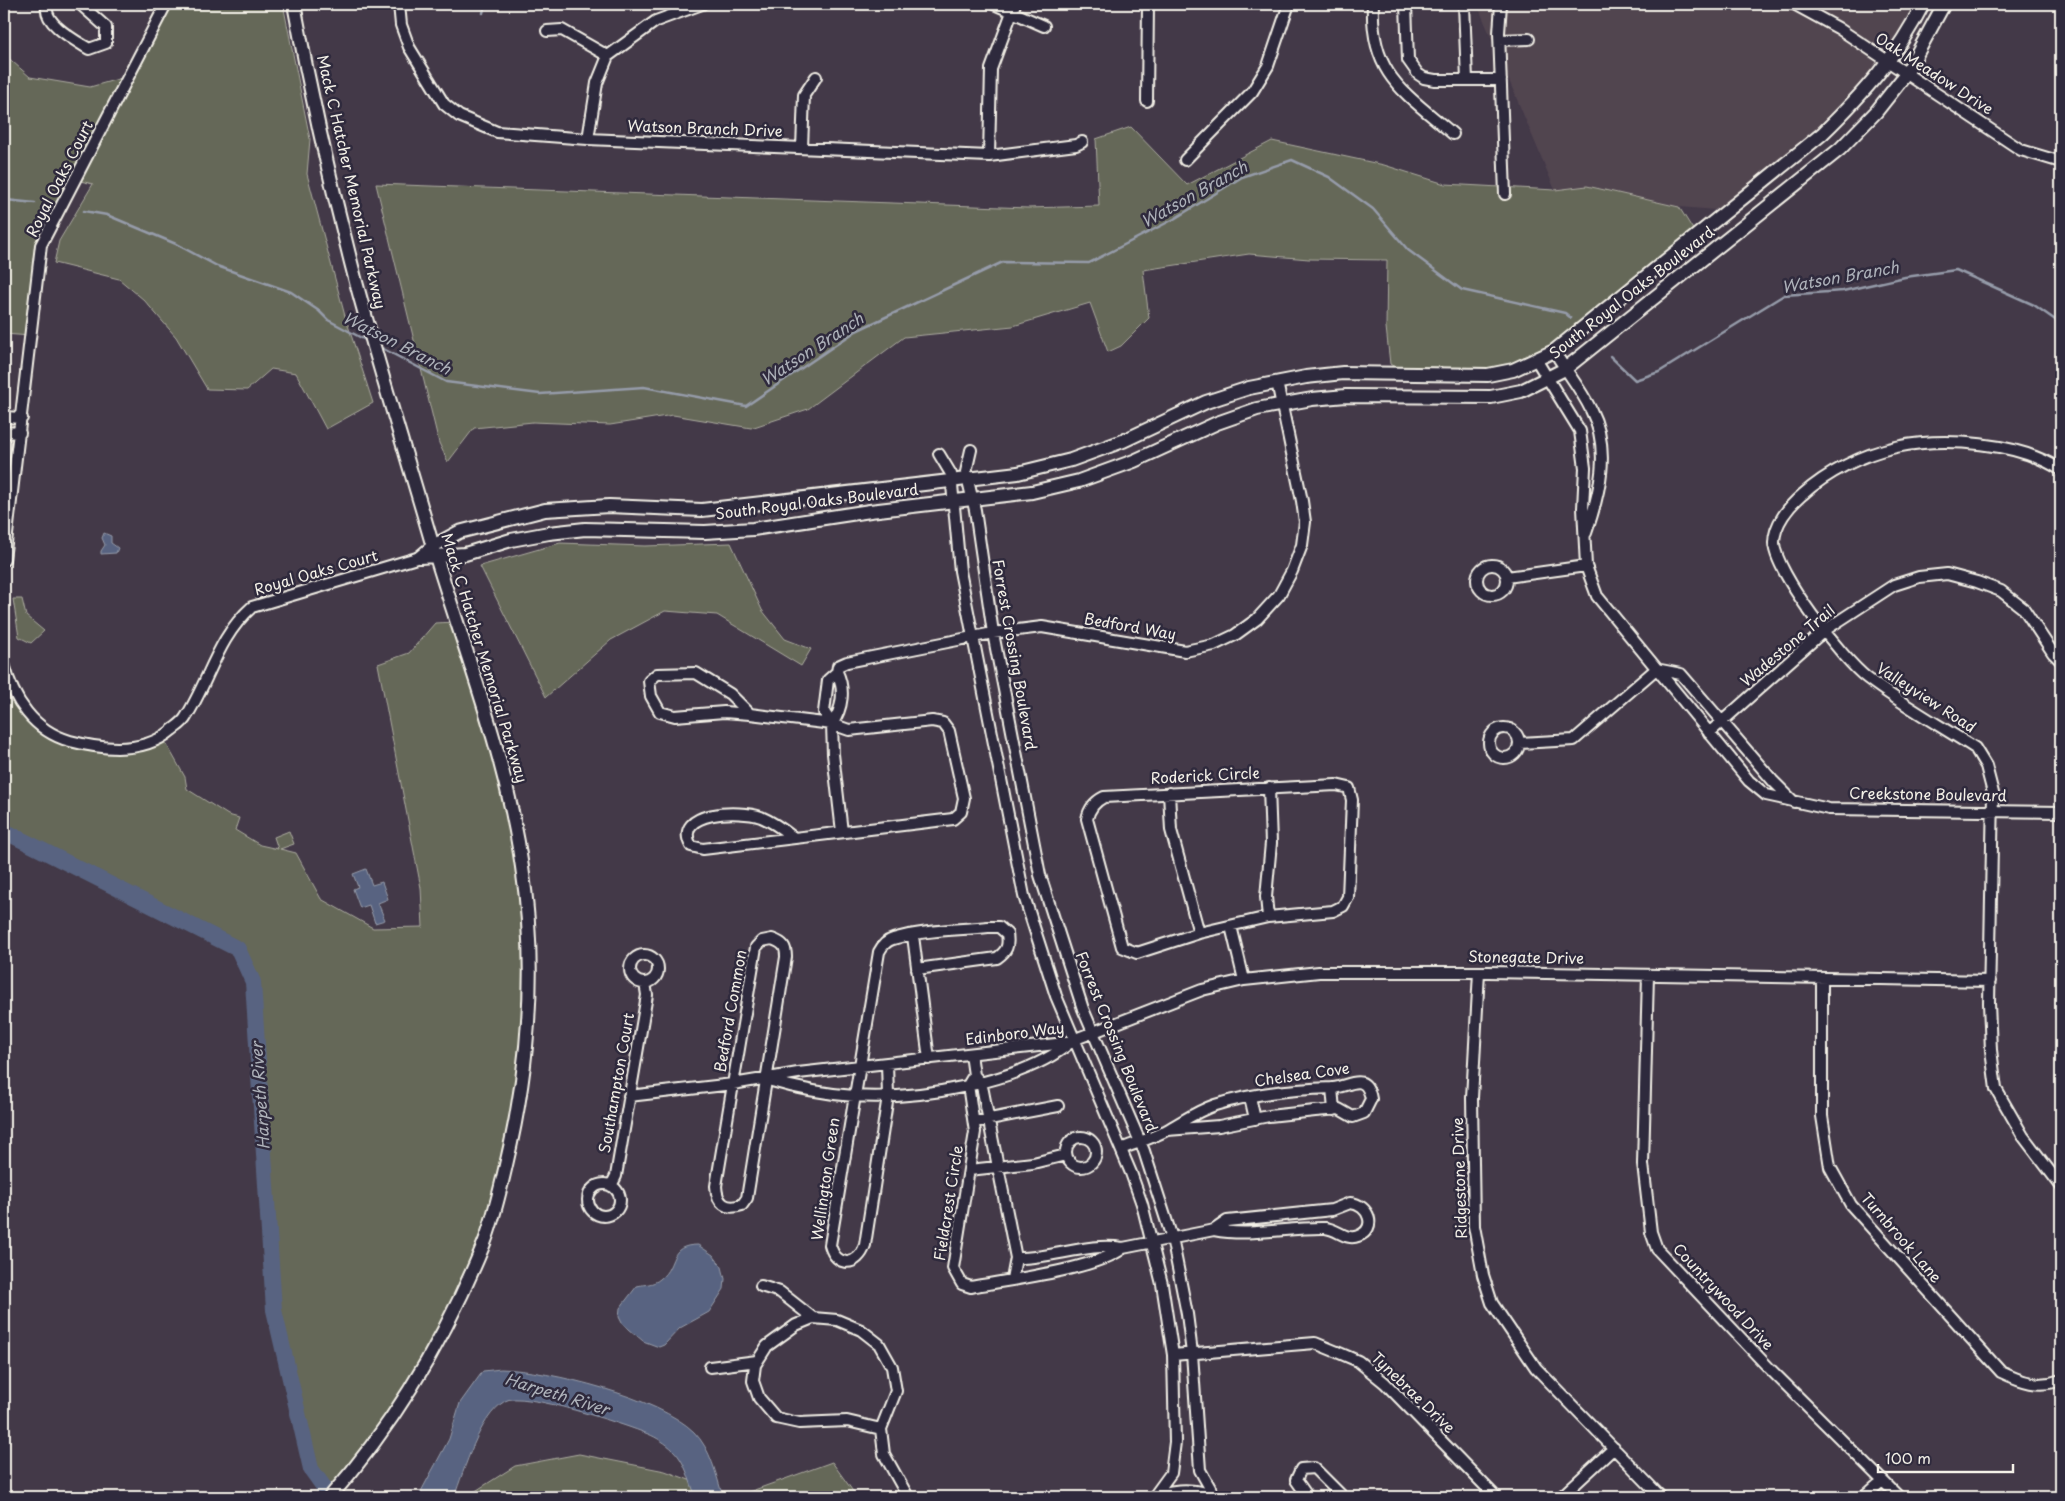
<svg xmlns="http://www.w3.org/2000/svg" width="2065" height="1501" font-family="'Playpen Sans',sans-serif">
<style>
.built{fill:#514450}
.green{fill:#656758;stroke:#acaca0}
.water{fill:#586481;stroke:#969caa}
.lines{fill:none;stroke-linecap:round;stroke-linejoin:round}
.stream{stroke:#969caa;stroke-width:2.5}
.river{stroke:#586481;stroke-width:16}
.minor-casing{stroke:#f4f1e8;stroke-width:14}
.major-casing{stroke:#f4f1e8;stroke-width:16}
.minor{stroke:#2f2a3d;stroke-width:10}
.major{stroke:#2f2a3d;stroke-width:12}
.labels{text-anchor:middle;stroke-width:5;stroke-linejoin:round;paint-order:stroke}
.street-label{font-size:15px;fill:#f4f1e8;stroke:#2f2a3d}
.water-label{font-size:16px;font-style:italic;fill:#aeb2ba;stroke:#2f2a3d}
</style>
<rect width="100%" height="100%" fill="#433948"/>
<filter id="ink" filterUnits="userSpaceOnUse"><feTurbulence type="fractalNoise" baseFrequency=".02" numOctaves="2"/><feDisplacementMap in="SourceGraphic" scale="10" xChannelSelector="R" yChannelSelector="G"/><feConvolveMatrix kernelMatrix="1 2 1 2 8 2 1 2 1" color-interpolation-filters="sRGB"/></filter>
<g filter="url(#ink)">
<path class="built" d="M1477 4H1923L1857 99 1728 211 1679 207 1587 186 1555 190Z"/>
<path class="green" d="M166 4H283L310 139 307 174 345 316 373 403 326 429 296 373 271 369 247 390 207 389 176 337 144 300 119 279 54 263 59 241 93 184 76 180 41 245 31 336 4 334V54L30 77 90 87 129 76Z
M1131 127 1187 185 1272 141 1384 165 1445 184 1555 190 1587 186 1679 207 1697 236 1554 351 1513 370 1405 374 1390 364 1386 327 1387 260 1309 259 1249 254 1143 270 1149 318 1121 346 1108 352 1090 303 1013 326 904 337 808 409 751 428 673 415 610 425 533 422 474 428 448 462 439 443 376 184 1028 208 1099 206 1096 139Z
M560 543 645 546 731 543 762 610 785 639 811 649 801 666 717 615 665 611 611 640 546 697 480 566Z
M13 599H22L26 616 44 631 31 643 19 637Z
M456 622 522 867 529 996 502 1185 446 1327 332 1496 311 1469 274 1310 253 982 237 949 4 831V664L22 707 63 739 113 749 163 738 185 777 187 789 228 815 239 818 235 830 260 845 278 849 274 837 289 831 294 844 280 849 296 853 321 899 373 928 423 927 421 888 378 664 409 653 435 623Z
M579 1454 665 1471 735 1497 832 1462 857 1497H466L515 1466Z"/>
<path class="water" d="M104 533 111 536V543L118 548 116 553 101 554V551L105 545 102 538Z
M366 869 372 885 382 882 388 899 378 903 385 920 375 923 369 905 360 908 353 889 358 887 353 874Z
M698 1245 713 1255 722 1267 725 1279 724 1289 709 1312 680 1328 664 1345 659 1347 643 1341 622 1323 619 1317 620 1308 637 1286C645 1284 653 1285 660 1279 678 1265 667 1245 698 1245Z
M501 1369C549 1370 660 1398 694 1432 711 1449 716 1475 723 1497H696C689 1481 686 1462 673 1450 667 1444 656 1437 648 1434 626 1425 521 1390 505 1401 478 1418 465 1469 454 1497H418L449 1439 460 1403 483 1371Z"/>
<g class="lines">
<path class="stream" d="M483 13 485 4
M4 202 6 200 35 203
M84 211 107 215 176 244 217 266 291 292 319 311 328 320 369 342
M378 346 446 382 540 394 644 387 746 406 856 331 1003 262 1089 263 1174 219 1242 177 1292 160 1329 177 1373 209 1408 250 1462 290 1565 313 1571 318
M1610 356 1635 380 1659 372 1784 295 1843 291 1905 277 1956 270 2034 305 2061 324"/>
<path class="river" d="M4 831 238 949 253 982 274 1310 311 1469 331 1497"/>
<defs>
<path id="minor" d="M48 4C40 22 76 41 89 49L106 43V27L80 4
M399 4 401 25 409 47 444 104 459 116 497 132 588 139 989 156 1076 145 1082 142
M994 4 1044 26
M1373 4C1370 75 1404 92 1453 134
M1406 4 1408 60 1418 74 1424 78 1435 80H1501
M1464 4 1467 80
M1501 4 1499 33 1505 194
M1794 4 1838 28 2021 150 2061 162
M547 31 562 30 608 56
M1500 40 1529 39
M1147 101 1148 4
M588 139 597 83 608 56 656 21 702 4
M802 148 804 95 816 77
M989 156 991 69 1015 4
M1185 160 1252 92 1268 66 1289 4
M1554 351C1566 371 1581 389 1591 410 1611 449 1600 493 1586 533
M1537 361 1580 431 1585 468 1583 508 1586 566 1597 596 1749 781 1766 795 1829 809 2061 812
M4 417 22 418
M4 432 20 433
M971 450 966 472 975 510 993 633 1040 875 1083 1009 1144 1151 1172 1238 1187 1314 1192 1353 1200 1470 1214 1495
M939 454 951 474 960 571 1024 896 1056 996 1131 1173 1142 1204 1162 1284 1173 1355 1175 1442 1171 1473 1155 1495
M2061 470C2019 442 1944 437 1896 447 1863 454 1826 473 1802 495 1789 506 1774 524 1774 543 1775 572 1843 660 1867 678 1901 704 1939 725 1975 748L1986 766 1993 793 1989 1003 1991 1050 1996 1089 2023 1136 2061 1186
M4 560 41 245 166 4
M1477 580a15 15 0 1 1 30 0a15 15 0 1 1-30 0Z
M1507 577 1586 566
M4 664C13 700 34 731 70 741 104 750 144 754 172 730 177 726 183 723 186 717 210 679 217 638 252 607L420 557
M1656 669 1681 674 1773 781 1794 802
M750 714 730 694 696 673 657 674 649 681 651 696 660 712 675 716 724 712 750 714 832 724 849 730 932 721 943 723 949 731 964 798 961 812 953 819 703 849 691 846C672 810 741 810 761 817 773 822 784 830 794 838
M832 724 824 712 828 680 837 672 838 666 847 662 993 633 1042 627 1185 651 1214 645 1235 635 1257 619 1279 595 1292 571 1302 545 1305 522 1302 501 1277 382
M832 724 833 754 842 832
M832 724C843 708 845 689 837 672
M1489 743a15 15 0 1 1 30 0a15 15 0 1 1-30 0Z
M1709 733 1825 630 1894 585 1919 577 1947 574 1977 582 2001 591 2024 609 2053 653 2061 661
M1520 743 1574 740 1656 669
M1336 785 1349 788 1352 800 1348 897 1343 906 1333 911 1268 917 1199 933 1137 953 1122 947 1087 819C1089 809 1094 802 1104 797Z
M1169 793 1171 830 1199 933
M1268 917 1266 897 1271 843 1269 788
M1231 926 1244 980
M913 936 929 1059
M772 939C783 943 786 946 786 957L747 1198 742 1205C726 1210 717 1204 716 1186L756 947 762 941Z
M630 969a14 14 0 1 1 28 0a14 14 0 1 1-28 0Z
M1479 972 1472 1098 1474 1226 1483 1275 1492 1303 1536 1368 1661 1497
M1648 975 1643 1164 1651 1232 1657 1249 1769 1368 1899 1497
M1822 979V1116L1830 1167 1851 1205 2001 1372C2022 1382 2039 1388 2061 1380
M971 1054 974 1075
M887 1063 888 1096 865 1245C858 1267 836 1268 830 1245L879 952C882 946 886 941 893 939 921 930 959 930 988 927H999L1007 934C1009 946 1007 951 997 958L917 969
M768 1080C795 1088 825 1094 854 1096 916 1100 1023 1083 1071 1042
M1332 1088 1334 1110
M629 1096 733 1084 798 1073 1056 1044 1073 1040 1202 990 1244 980 1319 972H1488L1990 981
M1250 1097 1255 1119
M974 1122 1058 1106
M1066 1152a15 15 0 1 1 30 0a15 15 0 1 1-30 0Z
M1121 1149C1136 1143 1153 1138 1167 1130 1183 1121 1197 1111 1215 1105 1253 1093 1293 1089 1333 1088 1348 1087 1366 1070 1371 1099L1364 1113 1353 1117 1339 1109 1315 1111 1269 1116 1219 1126 1167 1130
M969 1170 1033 1163 1066 1155
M588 1200a16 16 0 1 1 32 0a16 16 0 1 1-32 0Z
M611 1186 616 1176 647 995 645 983
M1350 1203C1369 1204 1378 1229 1358 1236 1346 1241 1338 1229 1325 1228 1288 1227 1251 1237 1214 1230L1227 1221 1332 1210Z
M1123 1248 1214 1230
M1012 1279 1016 1258 983 1091 981 1083 974 1075 968 1085 975 1132 953 1268 962 1284 971 1287C1008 1280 1097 1269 1123 1248 1088 1242 1052 1259 1016 1258
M761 1286 780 1292 813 1318
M1173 1355 1315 1343 1337 1352 1358 1361 1385 1383 1496 1497
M710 1367 757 1361
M881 1429 847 1421 799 1423 776 1418 759 1398 753 1381 755 1365 767 1346 796 1325 813 1318 837 1320 861 1330 879 1344 892 1367 896 1391 881 1429 884 1454 908 1497
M1156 1495C1177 1489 1194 1488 1215 1496
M1308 1497 1296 1480 1301 1469 1314 1468 1343 1497
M1561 1497 1614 1448
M1864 1497 1882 1481"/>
<path id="major" d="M294 4C311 97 332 190 356 282 379 368 406 454 431 540 463 648 506 754 522 867 537 966 529 1068 506 1165 500 1191 494 1217 485 1241 447 1335 397 1421 330 1497
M420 557 465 554 511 540 549 533 585 529 705 532 753 529 870 511 1032 492 1079 481 1134 461 1217 423 1257 409 1312 399 1346 396 1491 397 1521 391 1565 369 1840 149 1876 112 1906 74 1944 4
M420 557 433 546 459 532 545 510 609 506 702 510 1018 473 1071 460 1123 441 1206 402 1249 388 1306 377 1343 373 1488 375 1513 370 1554 351 1822 134C1864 93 1897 56 1923 4"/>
</defs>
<use href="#minor" class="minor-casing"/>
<use href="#major" class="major-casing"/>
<use href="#minor" class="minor"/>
<use href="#major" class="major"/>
</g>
</g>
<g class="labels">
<g class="street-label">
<text transform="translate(1934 74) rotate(33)" y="5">Oak Meadow Drive</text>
<text transform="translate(705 129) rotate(2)" y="5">Watson Branch Drive</text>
<text transform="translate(60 179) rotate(-63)" y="5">Royal Oaks Court</text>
<text transform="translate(351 182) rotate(77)" y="5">Mack C Hatcher Memorial Parkway</text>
<text transform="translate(1632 293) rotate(-38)" y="5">South Royal Oaks Boulevard</text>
<text transform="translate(817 502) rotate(-7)" y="5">South Royal Oaks Boulevard</text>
<text transform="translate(316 573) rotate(-16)" y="5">Royal Oaks Court</text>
<text transform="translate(1130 627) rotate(10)" y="5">Bedford Way</text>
<text transform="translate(1788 646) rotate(-40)" y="5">Wadestone Trail</text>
<text transform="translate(1014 655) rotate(80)" y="5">Forrest Crossing Boulevard</text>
<text transform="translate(484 658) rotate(73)" y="5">Mack C Hatcher Memorial Parkway</text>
<text transform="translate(1926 698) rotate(33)" y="5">Valleyview Road</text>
<text transform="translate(1205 776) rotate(-3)" y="5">Roderick Circle</text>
<text transform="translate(1928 795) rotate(1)" y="5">Creekstone Boulevard</text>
<text transform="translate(1526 958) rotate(1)" y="5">Stonegate Drive</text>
<text transform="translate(731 1011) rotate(-80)" y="5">Bedford Common</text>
<text transform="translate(1015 1034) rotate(-7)" y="5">Edinboro Way</text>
<text transform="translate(1116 1042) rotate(68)" y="5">Forrest Crossing Boulevard</text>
<text transform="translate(1302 1075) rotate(-8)" y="5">Chelsea Cove</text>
<text transform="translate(617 1083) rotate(-80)" y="5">Southampton Court</text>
<text transform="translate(1460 1178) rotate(-92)" y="5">Ridgestone Drive</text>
<text transform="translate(826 1179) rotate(-82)" y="5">Wellington Green</text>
<text transform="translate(949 1203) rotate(-81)" y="5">Fieldcrest Circle</text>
<text transform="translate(1901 1238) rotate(49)" y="5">Turnbrook Lane</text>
<text transform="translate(1723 1297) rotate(47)" y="5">Countrywood Drive</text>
<text transform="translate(1413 1393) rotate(44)" y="5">Tynebrae Drive</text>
</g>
<g class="water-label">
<text transform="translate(1194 194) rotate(-29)" y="6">Watson Branch</text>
<text transform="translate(1840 277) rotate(-10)" y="6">Watson Branch</text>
<text transform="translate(397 343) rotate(27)" y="6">Watson Branch</text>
<text transform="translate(812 349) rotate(-33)" y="6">Watson Branch</text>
<text transform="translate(260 1096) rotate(-94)" y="6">Harpeth River</text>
<text transform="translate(557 1394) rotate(17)" y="6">Harpeth River</text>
</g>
</g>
<rect width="2065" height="1501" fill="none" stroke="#2f2a3d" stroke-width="20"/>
<rect x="10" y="10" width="2045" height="1481" fill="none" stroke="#f4f1e8" stroke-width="2" filter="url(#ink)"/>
<path d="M1878 1464v8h135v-8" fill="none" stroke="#f4f1e8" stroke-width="2.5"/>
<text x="1885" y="1464" font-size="15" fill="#f4f1e8" stroke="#2f2a3d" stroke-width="4" paint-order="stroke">100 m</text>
</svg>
